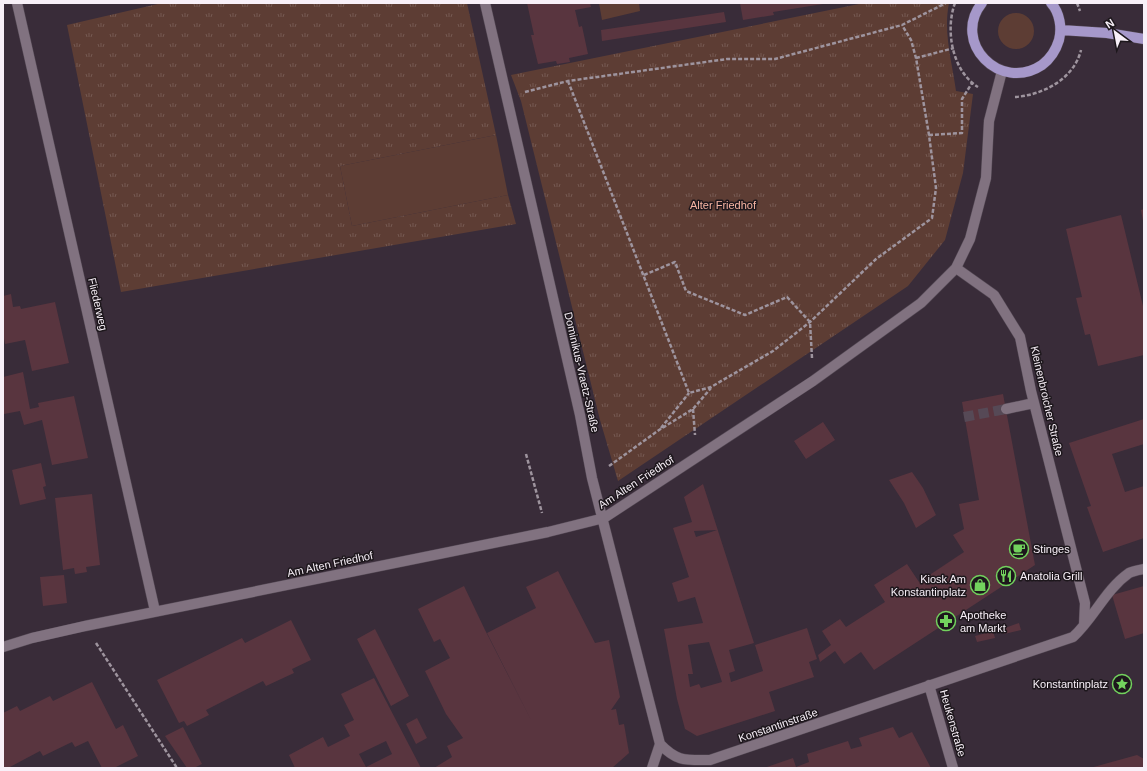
<svg xmlns="http://www.w3.org/2000/svg" width="1147" height="771" font-family="Arial,sans-serif">
<style>
.grass{fill:#5d3d34}
.park{fill:url(#park-tufts)}
.building{fill:#59353f;fill-rule:evenodd}
.lines{fill:none;stroke-linecap:round;stroke-linejoin:round}
.minor-tunnel{stroke:#564956;stroke-width:10;stroke-dasharray:10 5;stroke-linecap:butt}
.minor-casing{stroke:#544954;stroke-width:11}
.major-casing{stroke:#544954;stroke-width:11}
.path{stroke:#9e949e;stroke-width:2.5;stroke-dasharray:4 2;stroke-linecap:butt}
.minor{stroke:#817280;stroke-width:10}
.major{stroke:#a698ca;stroke-width:10}
.labels{text-anchor:middle;stroke-width:3;stroke-linejoin:round;paint-order:stroke}
.park-label{font-size:11px;fill:#f8b5a3;stroke:#1d171c}
.street-label{font-size:11px;fill:#f8f0f8;stroke:#1d171c}
.poi-label{font-size:11px;fill:#f8f0f8;stroke:#1d171c;text-anchor:start}
</style>
<defs>
<pattern id="park-tufts" width="24" height="20" patternUnits="userSpaceOnUse"><rect width="24" height="20" fill="#5d3d34"/><path d="M3 7l-1-3M5 7V3M7 7l1-3M15 17l-1-3M17 17v-4M19 17l1-3" fill="none" stroke="#755952"/></pattern>
</defs>
<rect width="100%" height="100%" fill="#392c39"/>
<path class="grass" d="M599 3H639L640 11 602 20Z
M998 31a18 18 0 1 1 36 0a18 18 0 1 1-36 0Z
M496 135 508 195 352 226 340 166Z"/>
<path class="park" d="M162 3H467L496 135 340 166 352 226 508 195 516 224 121 292 67 25Z
M864 3H949C943 32 952 62 956 91L973 94 963 173 945 240 908 286 618 481 600 420 521 101 511 75Z"/>
<path class="building" d="M527 3H590L591 7 575 10 579 27 582 26 588 54 569 58 570 62 557 64 556 61 538 64 531 35H534Z
M740 3H823V4L773 12 774 15 743 20Z
M724 12 726 22 602 41 601 30Z
M1144 209V221H1143L1141 210Z
M1121 215 1144 310V355L1098 366 1090 334 1085 335 1076 298 1082 297 1066 229Z
M11 294 13 307 20 306 21 309 55 302 69 363 32 371 25 340 5 344 3 333V296Z
M23 372 30 409 39 407 38 403 74 396 88 458 52 465 42 420 24 425 20 411 4 414 3 377Z
M1003 394 1035 565 874 670 861 652 844 664 835 651 820 662 818 655 831 645 822 631 840 619 846 627 885 602 874 585 907 564 919 582 964 552 953 535 964 529 959 504 979 500 962 402Z
M1144 419V444L1112 454 1125 492 1144 486V538L1103 552 1087 507 1091 506 1069 443Z
M823 422 835 440 806 459 794 441Z
M41 463 46 486 43 487 46 499 20 505 12 470Z
M912 472 923 488 936 515 916 528 904 503 889 480Z
M703 484 754 643 729 650 735 671 729 673 731 682 763 671 755 645 807 628 817 659 809 662 814 677 769 692 775 711 697 736 685 729 677 699 664 629 703 623 695 597 678 602 672 583 689 577 673 528 692 522 684 497ZM717 530 696 537 694 531ZM709 642 722 682 701 688 699 684 690 687 688 674H693L688 645Z
M92 494 100 565 86 567 87 572 75 574 74 568 63 570 55 498Z
M558 571 595 643 609 640 620 697 611 710 616 709 619 725 624 724 629 753 612 768H434L452 757 447 746 463 738 446 714 425 671 450 658 440 639 434 642 418 609 464 586 485 630 533 724 487 633 536 608 526 587Z
M64 575 67 603 43 606 40 577Z
M1144 586V633L1125 639 1112 595Z
M291 620 311 660 292 669 294 673 266 686 263 681 206 710 209 715 187 726 184 721 179 723 157 680 242 638 245 643Z
M1019 623 1021 630 1004 634 1002 629Z
M375 629 409 696 391 706 357 639Z
M993 631 995 638 977 642 975 636Z
M374 678 421 768H295L289 755 323 737 328 747 350 736 344 725 354 720 341 694ZM386 741 392 754 366 767 359 754Z
M92 682 116 729 123 725 138 756 114 768H102L88 741 75 747 72 742 43 756 40 751 8 768H3V713L17 706 20 711 50 696 53 701Z
M417 718 427 738 416 744 406 724Z
M183 727 202 764 194 768H187L165 736Z
M893 727 899 738 912 732 931 768H764L793 758 796 767 809 762 807 754 848 741 851 749 862 746 859 738Z
M1137 755 1144 759V768H1090Z"/>
<g class="lines">
<path class="minor-tunnel" d="M964 417 1006 409"/>
<defs>
<path id="minor" d="M17 3 155 611
M485 3 580 415 592 478 660 744 652 768
M956 268 994 295 1020 337 1031 391 1085 603 1084 625
M1006 409 1034 403
M3 647 32 638 85 626 548 532 604 518 813 381 921 303 956 268 970 239 986 178 989 121 1002 71
M929 685 953 768
M660 744C677 762 686 760 710 760L1073 637C1094 618 1105 590 1129 573 1133 571 1139 570 1144 569"/>
<path id="major" d="M982 3C951 42 1000 93 1042 65 1050 59 1056 50 1059 40 1062 28 1060 13 1051 3
M1061 30 1107 33 1144 39"/>
</defs>
<use href="#minor" class="minor-casing"/>
<use href="#major" class="major-casing"/>
<path class="path" d="M955 3C945 30 952 71 978 87
M1077 3 1080 11
M916 58 954 48
M568 81 689 393 711 387 773 351 810 322 876 259 932 218 936 188 929 135 916 58 911 40 902 25
M525 92 568 81 727 59H775L902 25 946 3
M1015 97C1043 95 1074 79 1081 50
M929 135 962 133V99L972 83
M644 275 675 262 686 291 745 315 787 297 810 322 812 358
M693 409 695 435
M661 428 689 393
M526 454 542 513
M609 466 659 430 693 409 711 388
M96 643 177 768"/>
<use href="#minor" class="minor"/>
<use href="#major" class="major"/>
</g>
<defs>
<symbol id="cafe-ring" viewBox="-11 -11 22 22"><circle r="9.5" fill="#1d171c" stroke="#72d25d" stroke-width="1.5"/><path d="M-5.5-4.5H6V0H3Q3 3.5 0 3.5H-2.5Q-5.5 3.5-5.5 0ZM3-3.2v2h1.7v-2ZM-6 4.5H4V6H-6Z" fill="#72d25d"/></symbol>
<symbol id="restaurant-ring" viewBox="-11 -11 22 22"><circle r="9.5" fill="#1d171c" stroke="#72d25d" stroke-width="1.5"/><path d="M-5-6h1v4h1v-4h1v4h1v-4h1v5L-1.5 .5V6h-2V.5L-5-1ZM5-6V6H3V1.5H1.5Q1.5-4 5-6Z" fill="#72d25d"/></symbol>
<symbol id="shop-ring" viewBox="-11 -11 22 22"><circle r="9.5" fill="#1d171c" stroke="#72d25d" stroke-width="1.5"/><path d="M-5-2.5h2.3a2.7 3.5 0 0 1 5.4 0H5L5.5 6h-11ZM-1.5-2.5h3a1.5 2.3 0 0 0-3 0Z" fill="#72d25d"/></symbol>
<symbol id="pharmacy-ring" viewBox="-11 -11 22 22"><circle r="9.5" fill="#1d171c" stroke="#72d25d" stroke-width="1.5"/><path d="M-2-6h4v4h4v4h-4v4h-4v-4h-4v-4h4Z" fill="#72d25d"/></symbol>
<symbol id="sight-ring" viewBox="-11 -11 22 22"><circle r="9.5" fill="#1d171c" stroke="#72d25d" stroke-width="1.5"/><path d="M0-6L1.8-2.2L6-1.7L2.9 1.2L3.7 5.4L0 3.3L-3.7 5.4L-2.9 1.2L-6-1.7L-1.8-2.2Z" fill="#72d25d"/></symbol>
</defs>
<g fill-rule="evenodd">
<use href="#cafe-ring" x="1008" y="538" width="22" height="22"/>
<use href="#restaurant-ring" x="995" y="565" width="22" height="22"/>
<use href="#shop-ring" x="969" y="574" width="22" height="22"/>
<use href="#pharmacy-ring" x="935" y="610" width="22" height="22"/>
<use href="#sight-ring" x="1111" y="673" width="22" height="22"/>
</g>
<g class="labels">
<g class="park-label">
<text x="723" y="209">Alter Friedhof</text>
</g>
<g class="street-label">
<text transform="translate(98 304) rotate(77)" y="4">Fliederweg</text>
<text transform="translate(582 372) rotate(77)" y="4">Dominikus-Vraetz-Straße</text>
<text transform="translate(1047 401) rotate(77)" y="4">Kleinenbroicher Straße</text>
<text transform="translate(636 482) rotate(-33)" y="4">Am Alten Friedhof</text>
<text transform="translate(330 564) rotate(-12)" y="4">Am Alten Friedhof</text>
<text transform="translate(953 723) rotate(74)" y="4">Heukenstraße</text>
<text transform="translate(778 725) rotate(-19)" y="4">Konstantinstraße</text>
</g>
<g class="poi-label">
<text x="1033" y="553">Stinges</text>
<text x="1020" y="580">Anatolia Grill</text>
<text x="966" y="583" text-anchor="end">Kiosk Am<tspan x="966" dy="13">Konstantinplatz</tspan></text>
<text x="960" y="619">Apotheke<tspan x="960" dy="13">am Markt</tspan></text>
<text x="1108" y="688" text-anchor="end">Konstantinplatz</text>
</g>
</g>
<rect width="1147" height="771" fill="none" stroke="#f8f0f8" stroke-width="8"/>
<g transform="translate(1115 32) rotate(328)" stroke="#1d171c" stroke-width="3" paint-order="stroke">
<path d="M0-3L7 15L0 10L-7 15Z" fill="#f8f0f8"/>
<text y="-6" font-size="11" font-weight="bold" text-anchor="middle" fill="#f8f0f8">N</text>
</g>
</svg>
